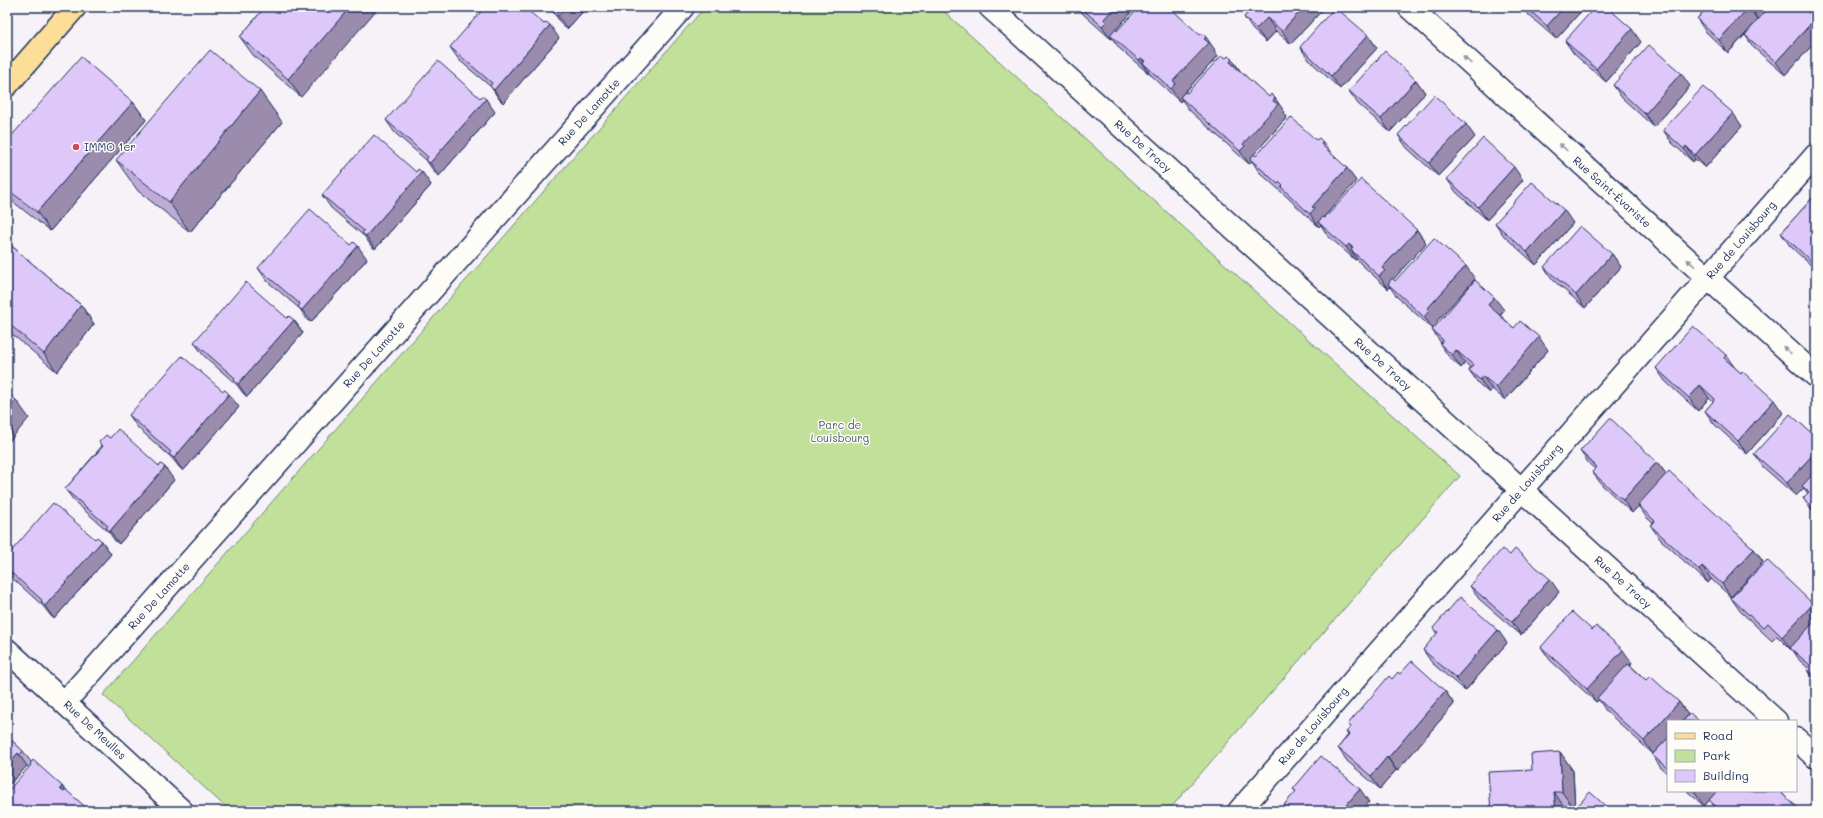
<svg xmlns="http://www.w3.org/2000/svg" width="1823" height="818" font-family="Mali,sans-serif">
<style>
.green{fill:#c1e19a;stroke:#6e887c}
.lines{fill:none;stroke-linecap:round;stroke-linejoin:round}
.minor-casing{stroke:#1b2f5e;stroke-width:25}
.major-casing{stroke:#1b2f5e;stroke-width:25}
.minor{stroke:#fdfcf7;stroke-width:22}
.major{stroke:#fcde96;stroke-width:22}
.wall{fill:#bfacd6;stroke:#1b2f5e}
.shaded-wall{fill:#9b8cae;stroke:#1b2f5e}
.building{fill:#dec8f9;stroke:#1b2f5e}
.oneway{fill:#8c96aa}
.poi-dot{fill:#d1495b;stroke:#fdfcf7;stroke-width:1.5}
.labels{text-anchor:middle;stroke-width:3;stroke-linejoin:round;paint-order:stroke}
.street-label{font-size:11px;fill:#1b2f5e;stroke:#fdfcf7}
.poi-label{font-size:11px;fill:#1b2f5e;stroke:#fdfcf7;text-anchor:start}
.park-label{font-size:11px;fill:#445c6d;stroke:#fdfcf7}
</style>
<rect width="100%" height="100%" fill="#f7f2f7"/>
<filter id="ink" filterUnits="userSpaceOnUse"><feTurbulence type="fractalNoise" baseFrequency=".025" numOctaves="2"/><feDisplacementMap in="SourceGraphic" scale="8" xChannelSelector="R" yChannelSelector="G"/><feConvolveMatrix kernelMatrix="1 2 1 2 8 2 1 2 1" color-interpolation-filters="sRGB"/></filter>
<g filter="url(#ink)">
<path class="green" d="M705 7H939L1460 476 1168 811H230L103 695Z"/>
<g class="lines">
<defs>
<path id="minor" d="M990 7 1776 721
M1409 7 1816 376
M7 650 182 811
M65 702 683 7
M1796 739 1816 757
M1239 811 1816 155"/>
<path id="major" d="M7 85 75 7"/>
</defs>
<use href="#minor" class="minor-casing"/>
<use href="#major" class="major-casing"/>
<use href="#minor" class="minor"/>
<use href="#major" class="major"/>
</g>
<path class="wall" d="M265 7 301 97 253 55 240 37Z
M547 7H587L567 29 562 25 554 13Z
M1075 7H1136L1116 30 1117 31 1215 50 1214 51 1218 56 1185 92 1187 93 1226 58 1232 59 1240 71 1284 111 1283 112 1287 117 1254 154 1256 156 1316 140 1323 142 1332 154 1356 181 1324 217 1325 218 1417 230 1426 243 1393 279 1395 281 1475 279 1437 321 1438 323 1504 310 1500 315 1514 328 1548 350 1505 400 1492 389 1489 393 1478 383 1469 370 1470 367 1465 363 1461 368 1449 357 1440 344 1441 343 1432 330 1433 329 1397 297 1390 287 1388 289 1360 263 1357 259 1355 260 1327 235 1321 225 1319 227 1290 200 1287 197 1259 172 1252 161 1249 164 1189 110 1182 100 1180 102 1152 76 1149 72 1148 73 1119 48 1112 38 1111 39 1083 14 1080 10 1079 11Z
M1253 7H1325L1291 44 1276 31 1266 42 1253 30 1244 17Z
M1522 7H1585L1556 39 1524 11Z
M1707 7H1768L1816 20V41L1785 75 1754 48 1745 35 1728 53 1706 32 1697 19Z
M1368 35 1377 48 1340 89 1309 60 1300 47Z
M559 38 503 103 499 99 491 87 459 60 450 47Z
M1565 41 1641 42 1606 82 1574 54Z
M1416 80 1425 93 1390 132 1358 104 1349 91Z
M1613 85 1690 86 1654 127 1622 98Z
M133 102 146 120 50 231 7 197V141Z
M495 112 439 176 435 173 426 160 395 133 386 120Z
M282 122 190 232 138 191 116 160Z
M1742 126 1705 168 1695 159 1693 162 1672 143 1663 130Z
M1398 135 1475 137 1438 176 1407 148Z
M416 172H422L431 185 375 249 371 246 365 237 331 208 322 195Z
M1447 179 1523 180 1487 220 1456 192Z
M1816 194V270L1790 246 1781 233Z
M1495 223H1573L1536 265 1504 236Z
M7 242 81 305 94 324 57 372 7 330Z
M1612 254 1621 267 1585 308 1553 280 1544 267Z
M367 259 311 322 307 320 300 309 267 281 258 268Z
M287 318 294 320 303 333 247 397 243 393 237 385 203 355 194 342Z
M1726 355 1735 368 1783 413 1747 454 1714 424 1705 411 1713 402 1709 398 1698 411 1665 381 1656 368Z
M239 407 183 471 179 467 172 458 138 428 129 415Z
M1816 437V474L1814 477 1816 479V515L1812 511 1803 498 1808 494 1804 488 1796 496 1763 467 1754 454Z
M110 438 174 480 119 544 115 541 109 532 75 502 65 489 102 446 99 442Z
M1580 451 1657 462 1666 474 1754 549 1763 562 1731 597 1711 579 1708 583 1660 539 1651 526 1653 523 1647 518 1638 506 1632 513 1602 485 1592 472 1595 469 1589 464Z
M95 539 102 541 111 554 54 619 50 615 43 606 10 576 7 572V556Z
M1510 555 1559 592 1521 635 1479 599 1470 586Z
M1731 598 1816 607V682L1807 669 1808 668 1800 661 1792 649 1791 650 1777 636 1772 641 1740 611Z
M1433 628 1507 643 1465 691 1432 663 1423 650 1437 634Z
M1592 630 1632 663 1630 665 1646 680 1679 702 1688 715 1699 721H1668V774L1661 768 1652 755 1653 754 1606 711 1599 700 1596 702 1550 660 1541 647Z
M1400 674 1445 691 1454 704 1397 771 1396 770 1380 789 1347 761 1338 748 1348 735 1346 732 1350 728 1348 724 1392 679Z
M7 736 23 751 31 762 62 786 66 791 90 811 27 766 7 787Z
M1560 752 1573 771 1575 808 1573 810 1567 811 1532 770Z
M1293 789 1369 802 1361 811H1288L1284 805 1296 792Z
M1687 791H1779L1801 811H1717L1710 800 1704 806Z"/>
<path class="shaded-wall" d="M350 7H379L301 97 288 79Z
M566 7H587L567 29 558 16Z
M1076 7H1078L1080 10 1079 11Z
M1115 7H1136L1114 32 1110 35 1112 38 1111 39 1102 26 1104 19Z
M1304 7H1325L1291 44 1282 31Z
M1564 7H1585L1556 39 1547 26Z
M1749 7 1758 20 1728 53 1719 40Z
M1754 7H1768L1771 12 1761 23 1752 10Z
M1267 18 1276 31 1266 42 1256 29Z
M1815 19 1816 20V41L1785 75 1776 62Z
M550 25 559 38 503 103 494 90Z
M1632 29 1641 42 1606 82 1596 69Z
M1368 35 1377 48 1340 89 1331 76Z
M1206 37 1215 50 1214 51 1218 56 1180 97 1182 100 1180 102 1171 89 1173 81Z
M1141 58 1149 69 1143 63 1149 72 1148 73 1139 60Z
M1232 59 1241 72 1230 62Z
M1681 73 1690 86 1654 127 1645 114Z
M1416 80 1425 93 1390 132 1381 119Z
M260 91 282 122 190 232 169 202Z
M1275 98 1284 111 1283 112 1287 117 1250 159 1252 161 1249 164 1240 151 1243 144Z
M486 99 495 112 439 176 430 163Z
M133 102 146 120 50 231 37 212Z
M1733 113 1742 126 1705 168 1695 155Z
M1466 124 1475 137 1438 176 1429 163Z
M1686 146 1695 159 1693 162 1684 149Z
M1514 167 1523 180 1487 220 1478 207Z
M1347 168 1356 181 1322 219 1318 222 1321 225 1319 227 1310 214 1312 207Z
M422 172 431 185 375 249 366 236Z
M1564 210 1573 223 1536 265 1527 252Z
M1417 230 1426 243 1392 281 1388 284 1390 287 1388 289 1379 276 1382 268Z
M1349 244 1357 256 1351 250 1357 259 1355 260 1346 247Z
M358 246 367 259 311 322 302 310Z
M1612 254 1621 267 1585 308 1576 295Z
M1816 257V267L1812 262Z
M1466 266 1475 279 1437 321 1439 324 1434 330 1424 317 1427 309Z
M1494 297 1504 310 1497 318 1488 305Z
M81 305 94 324 57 372 44 354Z
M294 320 303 333 247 397 238 384Z
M1539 337 1548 350 1505 400 1496 387Z
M1456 350 1465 363 1461 368 1452 355Z
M1483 376 1492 389 1489 393 1480 380Z
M1700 385 1709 398 1698 411 1689 398Z
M229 394 239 407 183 471 174 458Z
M16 400 29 418 7 444V410Z
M1774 400 1783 413 1747 454 1738 441Z
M1816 451V474L1804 487 1802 486 1804 488 1796 496 1787 483Z
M1657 462 1667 475 1632 513 1623 500Z
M165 467 174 480 119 544 110 531Z
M102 541 111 554 54 619 45 606Z
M1754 549 1763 562 1731 597 1722 584Z
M1702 566 1711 579 1708 583 1699 570Z
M1550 579 1559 592 1521 635 1512 622Z
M1813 604 1816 607V623L1790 648 1792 649 1791 650 1782 637Z
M1498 630 1507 643 1465 691 1456 678Z
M1623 650 1632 663 1599 700 1597 698 1599 700 1596 702 1587 689Z
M1445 691 1454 704 1397 771 1388 758Z
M1679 702 1688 715 1683 721H1668V738L1653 754 1644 741Z
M1560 752 1573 771 1575 810 1562 792Z
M18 753 27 766 7 787V765Z
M1387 757 1396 770 1380 789 1371 776Z
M62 786 71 799 60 789Z
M1360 789 1369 802 1361 811H1341Z
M1697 791H1718L1704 806 1695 793Z
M1554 792 1567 811H1556Z"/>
<path class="building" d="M265 7H350L288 79 240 37Z
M485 7H524L544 24 546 22 550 25 494 90 490 86 492 83 450 47Z
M553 7H566L558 16 553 12 555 9Z
M1080 7H1115L1104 19 1106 22 1102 26Z
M1139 7H1169L1200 35 1202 33 1206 37 1204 39 1209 43 1173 81 1176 83 1171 89 1143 63 1145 61 1141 58 1139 60 1110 35 1115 29 1117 31Z
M1254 7H1304L1282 31 1267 18 1256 29 1244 17Z
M1335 7 1368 35 1331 76 1300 47Z
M1526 7H1564L1547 26Z
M1595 7H1607L1632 29 1596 69 1565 41Z
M1707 7H1754L1752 10 1749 7 1719 40 1697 19Z
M1769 7H1802L1815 19 1776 62 1745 35Z
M1649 45 1681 73 1645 114 1613 85Z
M210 50 260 91 169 202 116 160Z
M1385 51 1416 80 1381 119 1349 91Z
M1222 55 1226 58 1228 56 1232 59 1230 62 1269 97 1271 94 1275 98 1273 101 1278 104 1243 144 1245 146 1240 151 1180 97 1185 92 1187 93Z
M81 57 133 102 37 212 7 189V141Z
M438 61 480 98 482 96 486 99 430 163 426 160 428 157 386 120Z
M1703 87 1733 113 1695 155 1686 146 1684 149 1663 130Z
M1434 95 1466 124 1429 163 1398 135Z
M1291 117 1316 140 1319 138 1323 142 1321 144 1347 168 1312 207 1315 208 1310 214 1281 187 1283 185 1280 182 1278 184 1250 159 1254 154 1256 156Z
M374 135 416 172 418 169 422 172 366 236 362 233 364 231 322 195Z
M1483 138 1514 167 1478 207 1447 179Z
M1361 179 1417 230 1382 268 1385 271 1379 276 1351 250 1353 248 1349 244 1346 247 1318 222 1323 217 1325 218Z
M1532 182 1564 210 1527 252 1495 223Z
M1816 194V257L1812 262 1781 233Z
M310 209 351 245 354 242 358 246 302 310 298 307 300 304 258 268Z
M1580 226 1612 254 1576 295 1544 267Z
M1434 238 1466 266 1427 309 1429 311 1424 317 1388 284 1392 278 1395 281Z
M7 242 81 305 44 354 7 322Z
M1475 280 1494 297 1488 305 1514 328 1520 321 1539 337 1496 387 1483 376 1480 380 1469 370 1473 365 1456 350 1452 355 1440 344 1443 340 1432 330Z
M246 282 287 318 289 316 294 320 238 384 234 380 235 378 194 342Z
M1693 326 1726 355 1724 358 1741 373 1742 371 1774 400 1738 441 1705 411 1715 399 1700 385 1689 398 1656 368Z
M182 356 223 391 225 390 229 394 174 458 169 454 171 452 129 415Z
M7 392 16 400 7 410Z
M1790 414 1816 437V451L1787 483 1754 454Z
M1610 418 1657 462 1623 500 1592 472 1597 467 1580 451Z
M118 429 159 466 161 464 165 467 110 531 106 528 108 526 65 489 103 446 99 442 106 435 110 438Z
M1669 471 1754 549 1722 584 1702 566 1699 570 1651 526 1655 521 1638 505Z
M1812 475 1816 479V510L1803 498 1809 492 1802 486Z
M53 503 95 539 97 537 102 541 45 606 41 602 42 600 7 569V556Z
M1502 549 1510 555 1515 549 1550 579 1512 622 1470 586Z
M1767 560 1813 604 1782 637 1768 623 1763 628 1731 598Z
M1460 597 1498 630 1456 678 1423 650 1438 632 1433 628Z
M1572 612 1592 630 1596 626 1623 650 1587 689 1541 647Z
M1816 620V677L1807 669 1810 665 1790 648Z
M1412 661 1445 691 1388 758 1387 757 1371 776 1338 748 1349 734 1346 732 1351 727 1348 724 1389 676 1392 679 1398 672 1400 674Z
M1628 664 1646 680 1650 676 1679 702 1644 741 1597 698Z
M1690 713 1699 721H1683Z
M7 736 23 751 20 755 18 753 7 765Z
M1668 738V769L1652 755Z
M1560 752 1562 792H1554L1556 811H1491L1488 772 1532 770 1531 754Z
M1321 756 1360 789 1341 811H1291L1284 805 1296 791 1293 789Z
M33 760 62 786 60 789 64 792 66 790 90 811H7V792L31 765 30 764Z
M1693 791H1697L1695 793Z
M1717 791H1779L1801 811H1721L1709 800Z
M1590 792 1611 811H1573Z"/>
<defs><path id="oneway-solid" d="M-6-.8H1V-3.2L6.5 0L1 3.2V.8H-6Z"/></defs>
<g class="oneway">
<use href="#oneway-solid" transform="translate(1467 60) rotate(-138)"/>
<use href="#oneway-solid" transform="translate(1563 147) rotate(-138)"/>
<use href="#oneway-solid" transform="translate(1691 263) rotate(-138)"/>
<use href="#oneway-solid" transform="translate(1787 350) rotate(-138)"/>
</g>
</g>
<circle class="poi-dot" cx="76" cy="147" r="4"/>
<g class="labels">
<g class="street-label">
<text transform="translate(589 112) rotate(-48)" y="4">Rue De Lamotte</text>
<text transform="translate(1143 146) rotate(42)" y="4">Rue De Tracy</text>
<text transform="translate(1612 192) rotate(42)" y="4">Rue Saint-Évariste</text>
<text transform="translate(1741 240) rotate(-49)" y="4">Rue de Louisbourg</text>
<text transform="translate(374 354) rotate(-48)" y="4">Rue De Lamotte</text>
<text transform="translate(1383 364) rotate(42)" y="4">Rue De Tracy</text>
<text transform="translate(1527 483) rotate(-49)" y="4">Rue de Louisbourg</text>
<text transform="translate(1623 582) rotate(42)" y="4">Rue De Tracy</text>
<text transform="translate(159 596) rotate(-48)" y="4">Rue De Lamotte</text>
<text transform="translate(1313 726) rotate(-49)" y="4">Rue de Louisbourg</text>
<text transform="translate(95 730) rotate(43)" y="4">Rue De Meulles</text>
</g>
<g class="poi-label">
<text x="84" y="151">IMMO 1er</text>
</g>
<g class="park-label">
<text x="840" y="429">Parc de<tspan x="840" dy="13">Louisbourg</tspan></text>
</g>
</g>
<rect width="1823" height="818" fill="none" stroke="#fdfcf7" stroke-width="24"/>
<rect x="12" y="12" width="1799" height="794" fill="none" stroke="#1b2f5e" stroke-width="1.5" filter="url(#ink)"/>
<rect x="1667" y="720" width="130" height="72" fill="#fdfcf7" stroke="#a3aaba"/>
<rect x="1675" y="733" width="20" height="6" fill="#fcde96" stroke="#a3aaba"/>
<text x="1703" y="740" font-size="12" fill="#1b2f5e">Road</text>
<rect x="1675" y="750" width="20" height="12" fill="#c1e19a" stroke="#a3aaba"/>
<text x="1703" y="760" font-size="12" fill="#1b2f5e">Park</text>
<rect x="1675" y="770" width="20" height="12" fill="#dec8f9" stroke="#a3aaba"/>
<text x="1703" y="780" font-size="12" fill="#1b2f5e">Building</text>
</svg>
